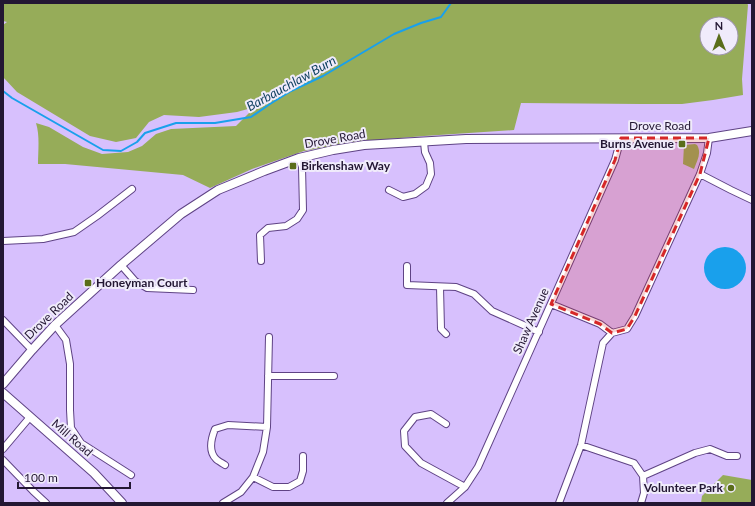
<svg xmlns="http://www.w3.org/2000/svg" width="755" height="506" font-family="Lato,sans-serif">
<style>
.green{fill:#96ac59;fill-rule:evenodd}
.water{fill:#19a0ec}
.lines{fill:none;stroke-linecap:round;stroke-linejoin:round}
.stream{stroke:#19a0ec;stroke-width:2}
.street-casing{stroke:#5f4385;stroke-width:8}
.secondary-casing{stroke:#5f4385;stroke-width:10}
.street{stroke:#fff;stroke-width:6}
.secondary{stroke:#fff;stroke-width:8}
.marked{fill:#d62828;fill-opacity:0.2;stroke:#d62828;stroke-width:3;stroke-dasharray:8 5;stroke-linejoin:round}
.poi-dot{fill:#5a6d1a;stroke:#f0ebfb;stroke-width:1.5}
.labels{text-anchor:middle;stroke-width:4;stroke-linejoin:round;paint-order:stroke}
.street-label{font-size:12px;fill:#231733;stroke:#f0ebfb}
.poi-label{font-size:12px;font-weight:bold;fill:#231733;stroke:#f0ebfb;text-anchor:end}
.water-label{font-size:13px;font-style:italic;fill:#0e3f5e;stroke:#f0ebfb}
</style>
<rect width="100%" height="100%" fill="#d7c0fd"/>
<path class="green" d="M3 3H747L748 5 742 79 743 95 713 100 682 104H640L521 103 514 130 424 136 353 142 304 151 252 169 210 188 183 175 65 164H38C38 151 40 136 36 123L49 127 83 147 102 154 128 152 142 146 156 134 171 129 236 126 255 107 237 112 199 117 164 115 149 122 136 138 116 142 90 136 17 92 3 77V25L7 22 3 21ZM707 24H731V48H707Z
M695 144 697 145C702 153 697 161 694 169L683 164 684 145Z
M723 475 752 480V503H701L702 496Z"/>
<path class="water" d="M704 268a21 21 0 1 1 42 0a21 21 0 1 1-42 0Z"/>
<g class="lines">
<path class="stream" d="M3 91 12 98 103 150 121 151 137 142 145 133 176 123H215L251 117 270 104 291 91 323 76 394 34 421 23 441 17 451 3"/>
<defs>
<path id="street" d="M700 174 731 190 752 200
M389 190 403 197 415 194 426 186 431 174 430 163 425 152 424 142
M3 241 43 239 74 232 97 216 132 189
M261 261 260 235 268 228 286 226 297 219 303 210 302 167 299 158
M121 265 135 281 147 288 193 290
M407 266V285L456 287 474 294 492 311 539 332
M440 287 441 329 446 334
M551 304 600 324 612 333
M3 320 32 350
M55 325 66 340 70 364V410L71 428 81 443 131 475
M268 376H334
M446 424 431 414 415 417 404 431 405 446 421 463 465 487
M581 445 634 463 643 476 644 493 641 503
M3 449 30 417
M3 460 33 491 46 503
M225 465C222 463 218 461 216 459 208 451 211 439 215 429L228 425 267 427
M643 476 695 453 710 449 727 456H737
M253 477 273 487H289L300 481 303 471V456
M223 503 241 492 253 477 263 452 267 427 269 337
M447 503 465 487 478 467 615 160 621 138
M559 503 581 445 603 343 612 333 627 329 635 316 700 174 707 153 709 138"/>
<path id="secondary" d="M3 384 32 350 55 325 121 265 181 214 218 190 264 171 299 158 333 150 364 145 466 139 709 138 752 131
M3 393 94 473 122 503"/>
</defs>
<use href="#street" class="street-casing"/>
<use href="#secondary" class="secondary-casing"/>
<use href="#street" class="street"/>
<use href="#secondary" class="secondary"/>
</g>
<path class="marked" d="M621 138H709L700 174 635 316 627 329 612 333 600 324 551 304 615 160Z"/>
<g class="poi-dot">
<rect x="678" y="140" width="8" height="8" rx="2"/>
<rect x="289" y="162" width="8" height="8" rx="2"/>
<rect x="84" y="279" width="8" height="8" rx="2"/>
<circle cx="731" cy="488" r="4"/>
</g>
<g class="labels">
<g class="street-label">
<text x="660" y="130">Drove Road</text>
<text transform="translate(335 139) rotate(-10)" y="4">Drove Road</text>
<text transform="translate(49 316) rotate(-44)" y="4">Drove Road</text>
<text transform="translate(531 321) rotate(-66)" y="4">Shaw Avenue</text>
<text transform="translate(72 438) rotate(41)" y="4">Mill Road</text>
</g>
<g class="poi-label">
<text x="674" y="148">Burns Avenue</text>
<text x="301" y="170" text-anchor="start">Birkenshaw Way</text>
<text x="96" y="287" text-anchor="start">Honeyman Court</text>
<text x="723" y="492">Volunteer Park</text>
</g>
<g class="water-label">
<text transform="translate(291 83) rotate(-29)" y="5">Barbauchlaw Burn</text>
</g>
</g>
<rect width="755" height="506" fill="none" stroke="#231733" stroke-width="8"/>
<g transform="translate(719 36) rotate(359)"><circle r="19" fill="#f0ebfb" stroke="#9e96ab"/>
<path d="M0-3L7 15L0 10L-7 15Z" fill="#5a6d1a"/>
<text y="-6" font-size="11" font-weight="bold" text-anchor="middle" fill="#231733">N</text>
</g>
<path d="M18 482v6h112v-6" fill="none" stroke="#231733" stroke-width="2"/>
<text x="24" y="482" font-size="12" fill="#231733" stroke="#f0ebfb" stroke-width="3" paint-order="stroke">100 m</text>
</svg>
